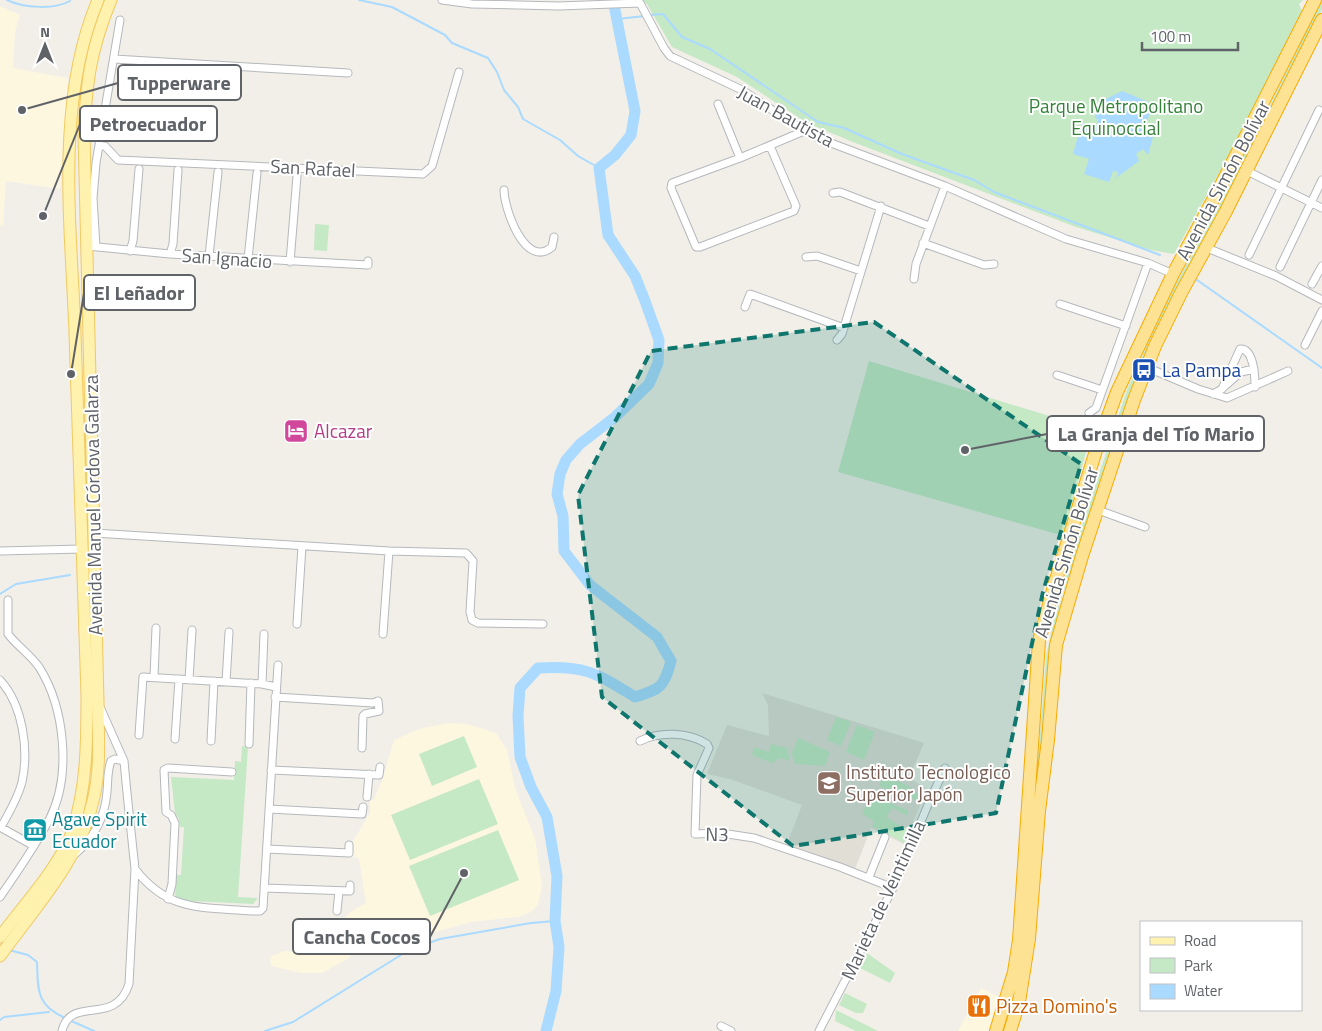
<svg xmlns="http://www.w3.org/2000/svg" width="1322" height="1031" font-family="'Titillium Web',sans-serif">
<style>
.commercial{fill:#fef7e0}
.education{fill:#e1ded6}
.green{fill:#c5e8c5}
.water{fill:#aadaff}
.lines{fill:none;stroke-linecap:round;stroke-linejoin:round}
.stream{stroke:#aadaff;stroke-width:2}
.river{stroke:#aadaff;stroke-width:11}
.street-casing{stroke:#b5b8bc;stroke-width:9}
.primary-casing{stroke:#f2c960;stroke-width:13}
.highway-casing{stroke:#f9ab00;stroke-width:14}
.street{stroke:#fff;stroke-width:7}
.primary{stroke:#fff2af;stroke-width:11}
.highway{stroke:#fde293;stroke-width:12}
.marked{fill:#0f766e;fill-opacity:0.2;stroke:#0f766e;stroke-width:4;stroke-dasharray:10 6;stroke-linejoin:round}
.labels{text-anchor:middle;stroke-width:4;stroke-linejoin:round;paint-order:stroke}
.park-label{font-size:19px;fill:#348238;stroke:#fff}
.street-label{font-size:19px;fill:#5f6368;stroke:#fff}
.transit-label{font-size:19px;fill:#164399;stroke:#fff;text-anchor:start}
.hotel-label{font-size:19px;fill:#b23c85;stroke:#fff;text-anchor:start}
.education-label{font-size:19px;fill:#785e54;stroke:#fff;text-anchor:start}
.culture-label{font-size:19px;fill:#0d838f;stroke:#fff;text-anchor:start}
.food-label{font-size:19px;fill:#c56008;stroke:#fff;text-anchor:start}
.leader{fill:none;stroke:#5f6368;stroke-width:2}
.callout-dot{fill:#5f6368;stroke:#fff;stroke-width:2}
.callout{fill:#fff;stroke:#5f6368;stroke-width:2}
.callout-label{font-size:20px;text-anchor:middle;font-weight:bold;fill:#5f6368}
</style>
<rect width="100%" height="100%" fill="#f1efe8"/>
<path class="commercial" d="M0 6 20 15 15 32 13 68 68 78 60 189 6 181 3 226 0 225Z
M450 723 467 724 496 733 507 750 515 788 535 839 542 885 538 905 531 912 518 917 471 922 428 934 397 939 381 934 368 937 357 945 349 958 322 973H301L271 966 270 957 284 951 305 952 337 928 350 912 366 903 359 858 353 857 354 840 370 813V801L374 799 382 781 394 740 422 728Z
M981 988 999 997 988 1031H958Z"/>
<path class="education" d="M762 693 924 743 909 778 927 789 904 844 871 828 855 869 787 844 802 805 730 779 707 774 727 725 769 736 768 705Z"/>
<path class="green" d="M639 0H1303L1299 4 1302 11 1255 108 1174 254 1151 250 1076 227 853 142 807 123 737 77 672 47 647 4Z
M1322 0V9L1315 26 1140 371 1111 447 1095 501 1062 596 1052 639 1018 989 1005 1031H1001L1039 747 1046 657 1059 595 1127 390 1173 289 1212 219 1241 158 1266 114Z
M315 224 329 225 327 251 314 250Z
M869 361 1092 429 1064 536 838 472Z
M836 717 851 722 841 746 827 740Z
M857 725 875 732 864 760 846 752Z
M464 736 477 767 432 786 419 754Z
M798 738 830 752 825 766 795 764 791 751H793Z
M771 744 787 748 790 761 780 758 772 763 752 755 754 747 769 752Z
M242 746 248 747 238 897 258 898 253 904 191 901 175 898 176 875H181L184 827H180L179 819 175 813 171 777 234 780 235 761 241 762Z
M883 776C896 780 919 787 921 802L879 786Z
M479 779 498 824 410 860 391 815Z
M870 796 908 810V816L892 808 886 817 909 831 904 843 872 826 874 821 862 814Z
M498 830 519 880 430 916 409 866Z
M867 953 895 973 890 983 858 967Z
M845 993 867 1004 863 1013H856L839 1005Z
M836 1010 878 1031H856L835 1021Z"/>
<path class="water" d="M1122 91 1153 104 1143 132 1153 137 1148 155 1143 149 1136 154 1139 161 1116 178 1118 172 1113 171 1109 182 1084 174 1089 159 1073 154 1082 123 1096 128 1098 119 1095 118 1100 102Z"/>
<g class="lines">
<path class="stream" d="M7 0C24 8 54 10 70 1
M359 0 392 7 445 35 452 43 488 58 497 72 504 90 518 107 523 119 560 140 578 156 599 168
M649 15 663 14 682 37 710 49 818 122 844 128 902 154 974 180 994 192 1160 255
M617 19 645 16
M1197 280 1322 368
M0 594 16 584 70 575
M9 950 28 955 37 962C38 990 36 1005 65 1018
M0 1020 4 1017 49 1012
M69 1020 94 1031
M265 1031 293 1022 409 950 440 939 531 923 555 921"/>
<path class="river" d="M546 1031 556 991 559 947 555 921 557 876 547 817 531 787 520 757 518 716 520 688 538 668C585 665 596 673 635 697 661 689 664 687 671 661L657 637 590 585 564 551 563 516 557 494 560 474 566 460 580 444 615 417 649 384 658 363 659 340 645 301 635 276 608 235 599 168 615 155 631 135 635 111 613 0"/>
<defs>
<path id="street" d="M442 0 472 4 559 6 640 3 664 48 670 56 742 90 804 131 823 140 945 186 1066 239 1148 263 1173 274
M114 59 348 73
M718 104 740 158
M100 146H105L118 160 423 174 432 166 459 72
M770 146 796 206 794 211 700 247H696L671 188 672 183 740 158 804 131
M1245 170 1322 208
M504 190C504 208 525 270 552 247L554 237
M833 193 840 192 929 226
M923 243 984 265 994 264
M87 246 170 254 368 265V261
M96 247 93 198 96 163 120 20
M1207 248 1276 276 1322 300
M130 251 133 241 139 169
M170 254 173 244 178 170
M1249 255 1319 110
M209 256 218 172
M806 257 817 256 861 271
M248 259 257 173
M290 262 297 176
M1280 267 1322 180
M914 279 916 264 945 186
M1312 284 1322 266
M1060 304 1126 326
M745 307 750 294 844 328
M837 340 842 334 881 206
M1305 345 1322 311
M1146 367 1198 389 1227 398 1288 371
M1057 375 1102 390
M1224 387 1241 372 1254 369
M1213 394 1222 389 1240 349C1254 348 1255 377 1255 387
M1089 413 1096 408 1148 263
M1098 510 1145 527
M94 533 389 551 466 553 473 561 470 612 472 620 478 623 543 624
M0 551 82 549
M297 624 302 546
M383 634 389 551
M154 677 156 628
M0 680C23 705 29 750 22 782 18 798 9 813 1 827
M189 680 192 630
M226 682 229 632
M262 684 264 634
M275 697 373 703 378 701
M139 735 143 677 262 684 276 687
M175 739 179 679
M211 741 214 681
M640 741C660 731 688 732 707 744L709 748 697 775 695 834 721 833 754 838 840 867 893 888
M249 744 251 683
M362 748 363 716 365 714 379 711 378 701
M271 770 379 775 380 767
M367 797 369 774
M269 809 362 814 363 807
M0 827 34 846
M267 849 349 853V845
M75 854C94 838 105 817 107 792 108 782 107 771 111 761L115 759 124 761
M135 869C168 912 202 907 252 911H260L263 908 278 665
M869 877 885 837
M264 888 350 891V885
M0 897C17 872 35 847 49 820 72 776 65 708 39 667 30 654 17 646 8 634V600
M168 899 172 884 175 823 171 815 166 812 164 770 168 768 232 772
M337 911 339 891
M721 1026 731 1031
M62 1031C71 994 115 1028 129 984L135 869 127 793 124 761 100 707
M819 1031 893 888 930 800 945 768"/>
<path id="primary" d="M0 937C22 907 60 866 72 832 87 788 87 742 87 695 82 575 79 454 75 333 71 225 55 101 98 0
M0 956C36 906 81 859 94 797 101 766 98 733 98 702L84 135C86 83 91 48 111 0"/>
<path id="highway" d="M996 1031 1014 972 1019 940 1039 641 1054 586 1098 444 1117 392 1173 274 1222 183 1315 0
M1010 1031 1019 1002 1029 939 1039 811 1048 740 1056 645 1082 556 1134 400 1155 346 1181 293 1225 213 1322 20"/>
</defs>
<use href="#street" class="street-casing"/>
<use href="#primary" class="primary-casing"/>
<use href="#highway" class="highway-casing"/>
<use href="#street" class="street"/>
<use href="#primary" class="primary"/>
<use href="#highway" class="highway"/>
</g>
<path class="marked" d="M874 322 1081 464 1043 592 996 813 793 846 602 697 578 495 651 351Z"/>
<defs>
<symbol id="bus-square" viewBox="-11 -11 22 22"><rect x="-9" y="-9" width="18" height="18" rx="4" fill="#1a4fb4" stroke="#fff"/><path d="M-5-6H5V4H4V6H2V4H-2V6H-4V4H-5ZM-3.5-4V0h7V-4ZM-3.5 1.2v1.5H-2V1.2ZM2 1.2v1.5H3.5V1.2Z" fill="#fff"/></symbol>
<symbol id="hotel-square" viewBox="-11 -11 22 22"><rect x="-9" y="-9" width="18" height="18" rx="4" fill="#d1479c" stroke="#fff"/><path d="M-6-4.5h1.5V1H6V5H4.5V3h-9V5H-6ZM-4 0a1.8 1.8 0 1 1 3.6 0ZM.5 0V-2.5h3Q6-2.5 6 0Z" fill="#fff"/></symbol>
<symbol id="university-square" viewBox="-11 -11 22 22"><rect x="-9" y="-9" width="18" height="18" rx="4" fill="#8d6e63" stroke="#fff"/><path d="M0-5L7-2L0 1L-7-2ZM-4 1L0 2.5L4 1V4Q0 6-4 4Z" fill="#fff"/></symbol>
<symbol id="museum-square" viewBox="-11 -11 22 22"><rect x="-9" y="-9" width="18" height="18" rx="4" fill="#0f9aa8" stroke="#fff"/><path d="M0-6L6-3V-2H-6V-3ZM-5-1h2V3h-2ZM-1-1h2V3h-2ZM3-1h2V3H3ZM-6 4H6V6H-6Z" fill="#fff"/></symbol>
<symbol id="restaurant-square" viewBox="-11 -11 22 22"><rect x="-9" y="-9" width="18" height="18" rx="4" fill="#e8710a" stroke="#fff"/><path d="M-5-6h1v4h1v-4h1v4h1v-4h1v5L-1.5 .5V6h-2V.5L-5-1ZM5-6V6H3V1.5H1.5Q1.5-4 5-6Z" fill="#fff"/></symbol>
</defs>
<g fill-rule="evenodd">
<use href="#bus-square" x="1130" y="356" width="28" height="28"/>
<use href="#hotel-square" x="282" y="417" width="28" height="28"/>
<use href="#university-square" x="815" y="769" width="28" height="28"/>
<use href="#museum-square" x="21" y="816" width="28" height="28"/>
<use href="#restaurant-square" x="965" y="992" width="28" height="28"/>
</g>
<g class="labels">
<g class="park-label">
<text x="1116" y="113">Parque Metropolitano<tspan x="1116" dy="22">Equinoccial</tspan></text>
</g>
<g class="street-label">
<text transform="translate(786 116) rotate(29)" y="7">Juan Bautista</text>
<text transform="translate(313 168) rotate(3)" y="7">San Rafael</text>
<text transform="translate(1223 180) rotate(-62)" y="7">Avenida Simón Bolívar</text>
<text transform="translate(227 258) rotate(4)" y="7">San Ignacio</text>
<text transform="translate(93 505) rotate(-91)" y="7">Avenida Manuel Córdova Galarza</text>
<text transform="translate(1066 552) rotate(-73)" y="7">Avenida Simón Bolívar</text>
<text transform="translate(717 834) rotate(1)" y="7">N3</text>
<text transform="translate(883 900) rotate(-65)" y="7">Marieta de Veintimilla</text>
</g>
<g class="transit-label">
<text x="1162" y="377">La Pampa</text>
</g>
<g class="hotel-label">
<text x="314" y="438">Alcazar</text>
</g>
<g class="education-label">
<text x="846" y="779">Instituto Tecnologico<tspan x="846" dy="22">Superior Japón</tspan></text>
</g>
<g class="culture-label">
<text x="52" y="826">Agave Spirit<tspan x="52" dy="22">Ecuador</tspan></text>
</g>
<g class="food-label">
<text x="996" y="1013">Pizza Domino's</text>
</g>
</g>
<path class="leader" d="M22 110L118 83M43 216L80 124M71 374L84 293M965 450L1047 434M464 873L430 937"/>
<g class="callout-dot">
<circle cx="22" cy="110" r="5"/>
<circle cx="43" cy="216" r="5"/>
<circle cx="71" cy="374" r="5"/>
<circle cx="965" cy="450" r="5"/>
<circle cx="464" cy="873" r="5"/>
</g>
<g class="callout">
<rect x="118" y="65" width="123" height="35" rx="5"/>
<rect x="80" y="106" width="137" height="35" rx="5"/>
<rect x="84" y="275" width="111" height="35" rx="5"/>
<rect x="1047" y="416" width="217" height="35" rx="5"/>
<rect x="293" y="919" width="137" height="35" rx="5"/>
</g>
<g class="callout-label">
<text x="179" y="90">Tupperware</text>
<text x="148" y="131">Petroecuador</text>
<text x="139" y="300">El Leñador</text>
<text x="1156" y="441">La Granja del Tío Mario</text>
<text x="362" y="944">Cancha Cocos</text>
</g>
<rect x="1140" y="921" width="162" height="90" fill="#ffffff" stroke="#bfc1c3"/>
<rect x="1150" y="937" width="25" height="8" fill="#fff2af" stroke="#bfc1c3"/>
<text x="1184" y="946" font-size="15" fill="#5f6368">Road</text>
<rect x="1150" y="958" width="25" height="15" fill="#c5e8c5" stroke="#bfc1c3"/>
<text x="1184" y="971" font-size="15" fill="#5f6368">Park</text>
<rect x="1150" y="984" width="25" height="15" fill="#aadaff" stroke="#bfc1c3"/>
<text x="1184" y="996" font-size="15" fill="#5f6368">Water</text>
<g transform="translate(45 45)" stroke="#ffffff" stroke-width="4" paint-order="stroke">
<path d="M0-4L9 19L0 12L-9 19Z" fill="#5f6368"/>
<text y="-8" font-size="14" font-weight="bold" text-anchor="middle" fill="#5f6368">N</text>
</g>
<path d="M1142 42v8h96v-8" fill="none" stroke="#5f6368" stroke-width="2.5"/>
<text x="1150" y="42" font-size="15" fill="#5f6368" stroke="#ffffff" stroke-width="4" paint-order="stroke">100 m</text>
</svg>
